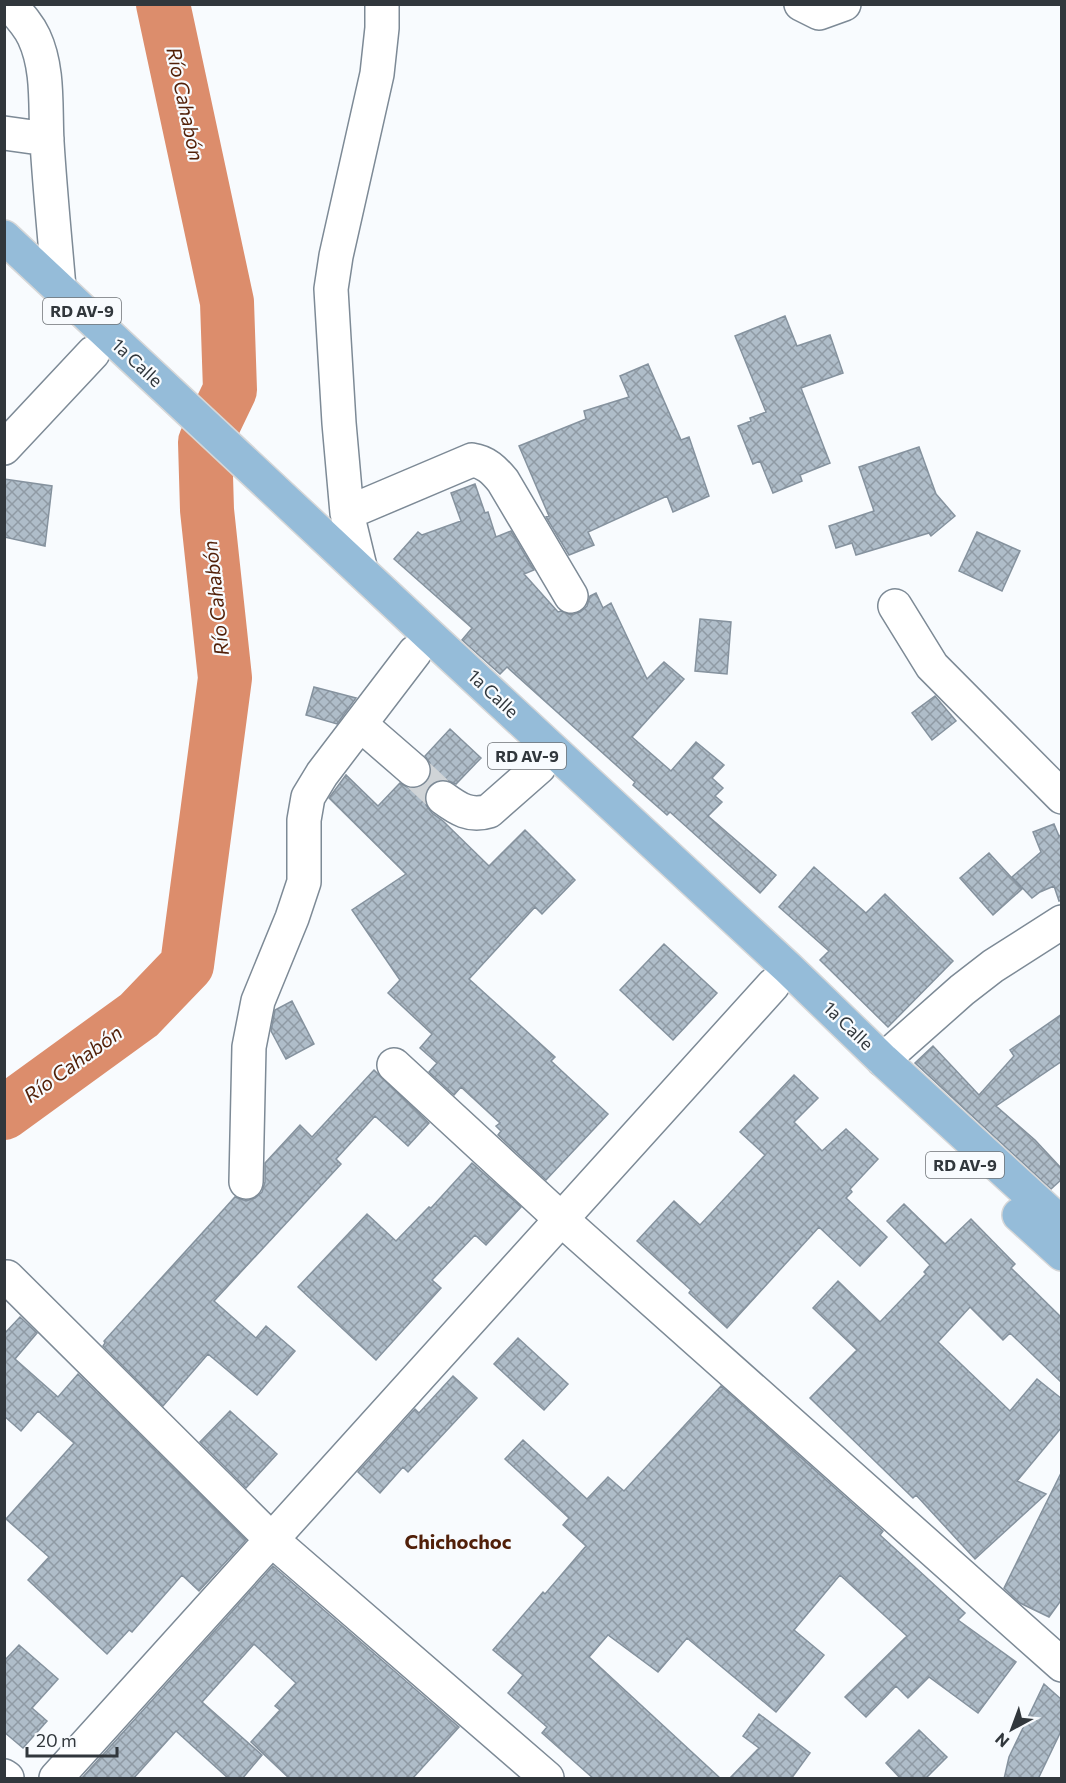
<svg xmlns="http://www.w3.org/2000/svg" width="1066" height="1783" font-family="Commissioner,sans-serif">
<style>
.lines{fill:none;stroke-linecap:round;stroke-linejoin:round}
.river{stroke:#dc8d6c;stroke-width:54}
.building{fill:url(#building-cross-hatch);stroke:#85929e;stroke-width:1.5}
.minor-tunnel{stroke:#d0d4d7;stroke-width:33;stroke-dasharray:33 16;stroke-linecap:butt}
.minor-casing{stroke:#7d8a96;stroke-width:36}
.major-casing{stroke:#d6d7d8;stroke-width:36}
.minor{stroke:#fff;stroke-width:33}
.major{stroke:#95bcd9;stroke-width:33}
.labels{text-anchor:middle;stroke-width:4.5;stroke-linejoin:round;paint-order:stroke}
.shield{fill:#f8fbfe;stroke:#6d7276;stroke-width:1.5}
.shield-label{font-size:16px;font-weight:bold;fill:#31373c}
.street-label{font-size:18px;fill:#31373c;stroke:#f8fbfe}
.water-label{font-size:20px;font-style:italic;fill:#511f07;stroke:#f8fbfe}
.neighbourhood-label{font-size:20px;font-weight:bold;fill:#51200a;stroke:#f8fbfe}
</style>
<defs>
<pattern id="building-cross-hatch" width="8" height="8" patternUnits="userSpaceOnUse" patternTransform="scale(1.5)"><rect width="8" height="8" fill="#afbdc9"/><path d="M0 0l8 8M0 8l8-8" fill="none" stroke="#8f9aa4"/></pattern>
</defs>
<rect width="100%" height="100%" fill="#f8fbfe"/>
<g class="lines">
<path class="river" d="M4 1113 139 1015 187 965 225 678 207 510 205 442 230 390 227 302 163 4"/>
</g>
<path class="building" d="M785 316 797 346 830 335 843 373 801 388 830 463 800 475 802 481 773 493 760 461 753 464 738 426 751 421 750 418 766 412 735 336Z
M648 364 681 440 689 437 709 496 673 512 667 496 588 532 594 545 569 555 546 517 549 516 519 446 586 419 584 411 629 397 620 376Z
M919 447 936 494 955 516 931 536 929 533 856 555 852 543 836 548 829 526 874 511 859 467Z
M4 479 52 486 45 546 4 537Z
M475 484 485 513 488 512 496 537 511 531 534 570 524 574 558 612 561 611 571 615 580 612 587 606 590 596 596 593 603 608 611 603 647 679 664 662 684 679 632 737 671 771 696 742 724 765 712 778 723 788 715 796 722 802 708 816 776 875 760 893 670 812 667 815 633 785 635 782 507 667 500 674 462 640 472 628 394 559 418 532 422 535 461 521 451 493Z
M977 532 1020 551 1002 591 959 571Z
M700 619 731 622 727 674 695 671Z
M314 687 356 698 337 724 306 715Z
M935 696 956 721 932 740 912 713Z
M450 729 481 758 456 784 444 779 436 781 428 787 424 797 426 805 432 813 443 821 489 866 525 830 575 880 542 914 535 907 469 979 555 1057 551 1061 608 1114 546 1180 498 1135 501 1131 496 1126 500 1123 461 1087 454 1095 429 1072 437 1063 420 1048 432 1034 388 993 400 980 352 910 406 874 329 798 346 775 378 806 400 783 409 788 420 787 427 782 431 773 430 763 425 756Z
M1054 824 1059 836 1062 834V900L1059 901 1054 886 1040 892 1032 898 1012 877 1041 852 1033 832Z
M989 853 1022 889 993 915 960 878Z
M814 867 866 913 885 894 953 961 888 1027 820 960 829 951 779 907Z
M664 944 717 993 673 1040 620 990Z
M292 1001 314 1044 286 1059 271 1031 275 1010Z
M1062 1014V1061L996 1106 1035 1140 1062 1169V1179L1051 1189 915 1063 933 1046 979 1095 1014 1056 1010 1050Z
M374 1070 429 1123 408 1146 375 1116 336 1159 341 1164 214 1301 256 1338 266 1326 295 1351 257 1395 208 1354 163 1406 103 1346 105 1343 104 1341 235 1197 246 1201 255 1198 262 1192 265 1182V1163L300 1125 312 1137Z
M794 1075 818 1098 794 1122 822 1151 846 1129 878 1159 850 1189 852 1192 846 1198 887 1237 860 1266 819 1227 727 1328 689 1293 691 1290 637 1241 674 1201 700 1225 765 1155 740 1132Z
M472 1163 521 1207 486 1245 475 1235 432 1280 441 1288 376 1360 298 1287 367 1214 396 1241 429 1207 431 1208Z
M904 1204 945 1244 971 1219 1015 1264 1011 1268 1062 1318V1383L1010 1333 1003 1340 970 1307 938 1342 1010 1411 1037 1379 1062 1399V1427L1017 1481 1046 1494 975 1559 916 1495 913 1498 810 1398 857 1350 813 1308 838 1281 880 1322 926 1274 924 1272 930 1265 887 1221Z
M20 1317 37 1333 15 1359 58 1397 78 1374 246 1540 199 1591 182 1575 132 1632 129 1630 107 1654 28 1580 49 1557 6 1519 74 1443 38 1411 21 1431 4 1416V1334Z
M518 1338 568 1384 544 1410 494 1364Z
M453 1376 477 1398 408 1472 403 1467 380 1493 358 1472 415 1409 419 1413Z
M721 1386 883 1531 880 1535 965 1613 958 1620 1016 1662 978 1713 929 1677 908 1698 896 1686 866 1717 845 1697 907 1636 840 1575 794 1630 824 1655 776 1712 687 1638 658 1672 608 1635 589 1657 721 1779H594L542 1733 547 1727 508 1693 523 1675 493 1650 543 1592 545 1594 586 1546 563 1525 569 1518 505 1459 523 1440 587 1499 608 1477 624 1491Z
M230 1411 277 1454 246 1488 200 1442Z
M1062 1471V1599L1049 1617 1020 1603 1004 1588Z
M273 1566 459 1727 412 1779H290L251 1742 280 1710 275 1706 296 1683 254 1644 202 1702 262 1755 242 1779H229L176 1731 133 1779H81Z
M19 1645 58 1679 32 1708 47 1721 23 1748 4 1732V1661Z
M1044 1684 1062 1700V1729L1038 1779H1004L1009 1757Z
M759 1714 810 1753 791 1779H729L759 1748 743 1736Z
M919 1730 947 1757 925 1779H901L886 1763Z"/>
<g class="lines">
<path class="minor-tunnel" d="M413 770 443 798"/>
<defs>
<path id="minor" d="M9 4C19 15 28 24 34 37 49 69 45 107 47 142 50 191 55 240 59 288
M801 4 819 13 844 4
M4 133 47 139
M4 448 93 353
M347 513 472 460C486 462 494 470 503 481L571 596
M361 571 347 513 339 423 331 289 336 256 377 74 382 28V4
M895 606 932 666 1062 797
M360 724 413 770
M443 798C458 809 470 817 489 811L539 767
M883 1060 962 990 993 966 1062 922
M394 1065 561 1219 1062 1665
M246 1182 249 1047 258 1001 292 918 304 882V820L308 797 322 774 415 652
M7 1277 272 1540 547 1778
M4 1776 7 1778
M56 1778 773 985"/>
<path id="major" d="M4 237 429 635 788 968 883 1060 1062 1224
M1019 1215 1062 1254"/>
</defs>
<use href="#minor" class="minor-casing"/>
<use href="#major" class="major-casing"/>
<use href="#minor" class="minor"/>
<use href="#major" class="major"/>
</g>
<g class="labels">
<g class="shield">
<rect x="43" y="298" width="78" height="26" rx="4.5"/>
<rect x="488" y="743" width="78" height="26" rx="4.5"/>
<rect x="926" y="1152" width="78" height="26" rx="4.5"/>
</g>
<g class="shield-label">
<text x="82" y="317">RD AV-9</text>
<text x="527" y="762">RD AV-9</text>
<text x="965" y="1171">RD AV-9</text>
</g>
<g class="street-label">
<text transform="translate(137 363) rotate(43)" y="6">1a Calle</text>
<text transform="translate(493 694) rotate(43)" y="6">1a Calle</text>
<text transform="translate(848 1026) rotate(44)" y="6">1a Calle</text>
</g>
<g class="water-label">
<text transform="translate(185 104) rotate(78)" y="7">Río Cahabón</text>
<text transform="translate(216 598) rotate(-96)" y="7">Río Cahabón</text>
<text transform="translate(73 1064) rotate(-36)" y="7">Río Cahabón</text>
</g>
<g class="neighbourhood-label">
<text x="458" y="1549">Chichochoc</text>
</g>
</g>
<rect width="1066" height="1783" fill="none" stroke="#31373c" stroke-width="12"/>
<g transform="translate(1012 1729) rotate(221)" stroke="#f8fbfe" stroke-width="4.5" paint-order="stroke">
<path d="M0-4.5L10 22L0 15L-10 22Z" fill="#31373c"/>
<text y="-9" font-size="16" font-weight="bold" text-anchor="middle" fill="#31373c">N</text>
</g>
<path d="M27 1747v9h90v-9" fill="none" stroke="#31373c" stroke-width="3"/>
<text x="36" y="1747" font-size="18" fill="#31373c" stroke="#f8fbfe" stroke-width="4.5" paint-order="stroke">20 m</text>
</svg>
